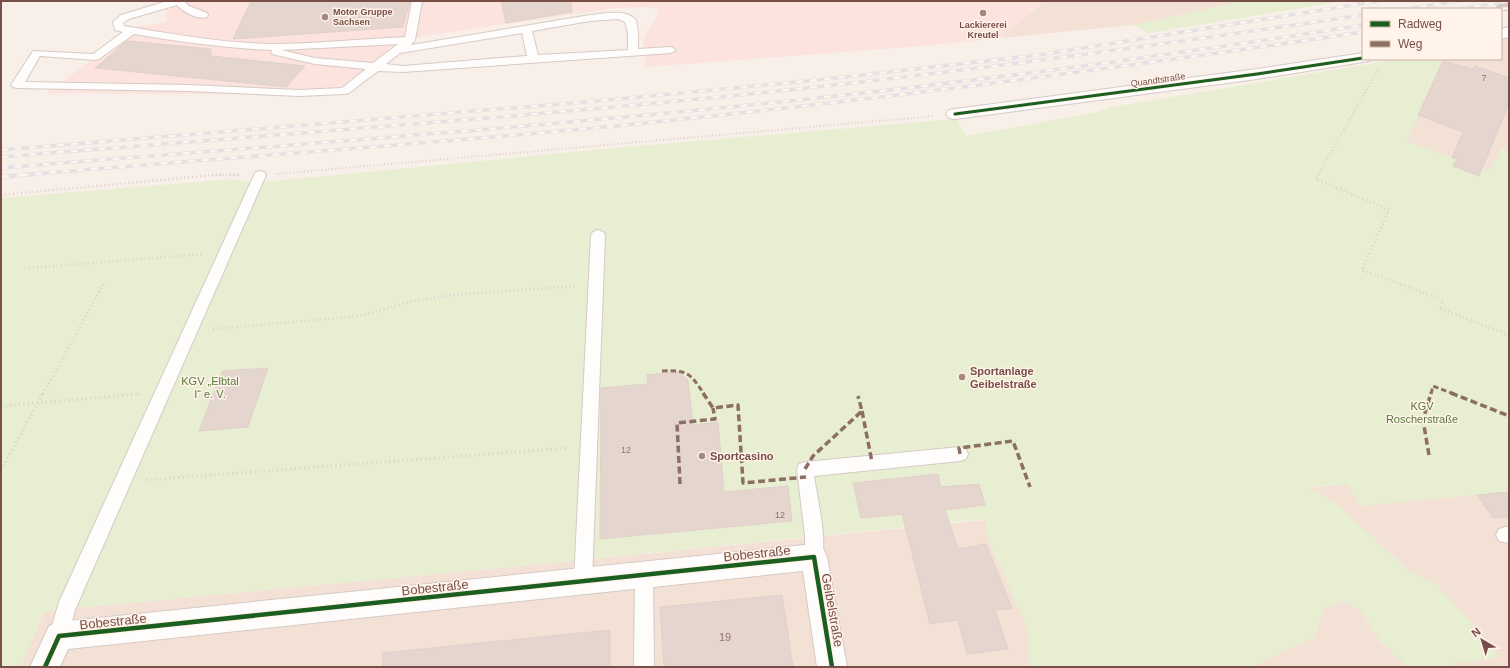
<svg xmlns="http://www.w3.org/2000/svg" width="1510" height="668" font-family="Helvetica,sans-serif">
<style>
.residential{fill:#f3e1d6}
.commercial{fill:#fce3de}
.green{fill:#e8eed1}
.building{fill:#e5d5cf;stroke:#e1d0ca}
.lines{fill:none;stroke-linecap:round;stroke-linejoin:round}
.secondary-tunnel{stroke:#d8c7c0;stroke-width:16;stroke-dasharray:16 8;stroke-linecap:butt}
.lane-casing{stroke:#d6cac5;stroke-width:2}
.street-casing{stroke:#d6cac5;stroke-width:2}
.path-far2{stroke:#dbcfcb;stroke-width:2;stroke-dasharray:1 2.5;stroke-linecap:butt}
.path-far1{stroke:#dbcfcb;stroke-width:2.5;stroke-dasharray:1 3;stroke-linecap:butt}
.path{stroke:#dbcfcb;stroke-width:3;stroke-dasharray:1 3.5;stroke-linecap:butt}
.lane{fill:#fefdfc;fill-rule:evenodd}
.street{fill:#fefdfc;fill-rule:evenodd}
.rail-far1-casing{stroke:#e4e1e5;stroke-width:3.5}
.rail-casing{stroke:#e4e1e5;stroke-width:4.5}
.rail-far1{stroke:#fff3ea;stroke-width:2.5;stroke-dasharray:7;stroke-linecap:butt}
.rail{stroke:#fff3ea;stroke-width:3;stroke-dasharray:8;stroke-linecap:butt}
.quiet-far1{stroke:#8d6e63;stroke-width:3;stroke-dasharray:5.5 3;stroke-linecap:butt}
.quiet{stroke:#8d6e63;stroke-width:3.5;stroke-dasharray:7 3.5;stroke-linecap:butt}
.cycleway-far1-casing{stroke:#fff3ea;stroke-width:5}
.cycleway-casing{stroke:#fff3ea;stroke-width:7}
.cycleway-far1{stroke:#1b5e20;stroke-width:3}
.cycleway{stroke:#1b5e20;stroke-width:4.5}
.poi-dot{fill:#a5877f;stroke:#fff3ea;stroke-width:1.5}
.labels{text-anchor:middle;stroke-width:3;stroke-linejoin:round;paint-order:stroke}
.far-poi-label{font-size:9px;font-weight:bold;fill:#784f46;stroke:#fff3ea;text-anchor:start}
.number-label{font-size:9px;fill:#95736a}
.far-street-label{font-size:9px;fill:#784f46;stroke:#fff3ea}
.poi-label{font-size:11px;font-weight:bold;fill:#784f46;stroke:#fff3ea;text-anchor:start}
.park-label{font-size:11px;fill:#58793b;stroke:#fff3ea}
.near-number-label{font-size:11px;fill:#95736a}
.near-street-label{font-size:13px;fill:#784f46;stroke:#fff3ea}
</style>
<rect width="100%" height="100%" fill="#f8efe8"/>
<path class="residential" d="M1045 1H1244L1133 25 1001 38Z
M1509 26V151L1501 149 1490 171 1398 159 1444 59H1501V27Z
M1347 484 1509 492V667H20L45 611 584 560Z"/>
<path class="commercial" d="M172 1H1045L1001 38 922 46 646 67 643 40 660 9 646 7 614 8 397 40 344 95 47 93 138 26 166 22V10Z"/>
<path class="green" d="M1244 1H1343L1148 33 1133 25Z
M1399 59H1444L1407 141 1490 171 1501 149 1509 151V492L1360 506 1347 484 1308 487 1336 503 1409 571 1436 584 1487 640 1499 657 1452 664 1453 667H1408L1380 641 1361 611 1342 600 1323 610 1315 638 1284 651 1252 667H1029L1028 630 989 542 985 519 584 560 45 611 20 667H1V198L234 179 246 182 273 181 615 148 957 119 966 136 1093 113 1111 107Z"/>
<path class="building" d="M251 1H410L403 27 233 39Z
M501 1H571L572 12 506 23Z
M127 41 211 49V56L305 66 286 87 95 68Z
M1443 61 1473 69 1475 66 1509 78V103L1479 176 1453 166 1457 159 1452 158 1463 132 1418 115Z
M268 368 248 427 199 431 222 371Z
M677 372 688 380 693 425 718 422 724 492 788 486 792 521 600 539 601 388 648 384 647 375Z
M938 474 941 487 979 484 985 505 945 510 958 549 986 544 1012 608 995 610 1008 649 967 654 958 620 930 624 902 514 861 518 853 483Z
M1509 492V517L1493 518 1477 495Z
M782 595 793 667H664L660 607Z
M610 630V667H383L382 653Z"/>
<g class="lines">
<path class="secondary-tunnel" d="M1498 1 1509 4"/>
<defs>
<path id="lane" d="M167 1H184L189 6 207 13 208 15 207 17C197 20 183 12 177 5L129 19 123 23 124 26C172 34 222 43 271 44 315 44 361 39 405 37L412 1H422L415 40 411 45 590 15C602 14 623 9 634 18 639 22 638 42 638 49L671 47 676 50 671 53 403 72 378 71 349 93 345 94 299 96 189 91 17 88 13 87 11 85 33 51 93 54 123 32 115 30 113 22 121 15ZM618 19 625 22 628 33V50L538 55 532 31 590 21ZM522 33 527 56 403 66 386 64 400 53ZM134 34C180 42 226 48 272 50L271 52 272 54 315 64 366 69 342 88 299 90 189 85 25 82 40 56 95 60 99 59ZM398 44 373 63 315 58 281 50Z
M260 171 264 172 266 175 75 610 66 643 59 646 52 643 49 636 59 602 254 175 256 172Z
M598 230 603 232 605 235 592 581 590 587 583 590 576 587 574 581 591 235 593 232Z
M960 447 966 449 968 454 966 459 960 461 814 476C817 497 829 544 820 563L814 566 808 563 805 557V536L797 469 799 464 805 462Z
M1505 527H1509V543L1499 541 1496 535 1499 529Z
M644 566 651 569 653 575 654 667H634L635 575 637 569Z"/>
<path id="street" d="M1509 27V37L1501 39V29Z
M1363 53V59H1370L1369 61 1257 79 955 119 949 118 946 114 949 110 955 109 1257 69Z
M814 544 823 548 827 557 847 667H817L803 571 68 649 60 667H30L49 626 59 622Z"/>
</defs>
<use href="#lane" class="lane-casing"/>
<use href="#street" class="street-casing"/>
<path class="path-far2" d="M276 174 935 116
M212 175H240
M1318 175 1379 68"/>
<path class="path-far1" d="M230 174 240 175
M1319 174 1316 179 1389 210 1362 270 1443 300 1439 308 1509 335
M1 195 223 174
M29 268 203 254
M213 329 360 316 408 302 453 295 576 286
M43 394 104 283
M138 394H140"/>
<path class="path" d="M1 406 140 394
M1 470 43 393
M147 480 567 448"/>
<use href="#lane" class="lane"/>
<use href="#street" class="street"/>
<defs>
<path id="rail-far1" d="M1406 9 1458 1
M1460 9 1509 1
M1501 9 1509 8
M1 150 608 100 817 80 1039 55 1378 1
M1 157C266 135 532 117 797 89 986 69 1175 43 1363 15
M1 168C282 145 564 126 845 95 1018 76 1191 52 1363 25
M21 175C220 158 418 145 616 126 866 101 1115 69 1363 32"/>
<path id="rail" d="M1 177 33 174"/>
</defs>
<use href="#rail-far1" class="rail-far1-casing"/>
<use href="#rail" class="rail-casing"/>
<use href="#rail-far1" class="rail-far1"/>
<use href="#rail" class="rail"/>
<path class="quiet-far1" d="M662 371C688 370 690 373 704 394
M1431 394 1433 386 1454 394"/>
<path class="quiet" d="M703 393 713 408 738 405 743 483 806 477
M1451 393 1509 416
M862 411 872 462
M960 454 959 448 1013 441 1030 487
M1429 455 1423 420 1431 393
M805 469 813 456 862 411 858 396
M680 484 677 423 715 419 713 408"/>
<defs>
<path id="cycleway-far1" d="M955 114 1257 74 1363 58"/>
<path id="cycleway" d="M45 667 59 636 814 557 832 667"/>
</defs>
<use href="#cycleway-far1" class="cycleway-far1-casing"/>
<use href="#cycleway" class="cycleway-casing"/>
<use href="#cycleway-far1" class="cycleway-far1"/>
<use href="#cycleway" class="cycleway"/>
</g>
<g class="poi-dot">
<circle cx="983" cy="13" r="4"/>
<circle cx="325" cy="17" r="4"/>
<circle cx="962" cy="377" r="4"/>
<circle cx="702" cy="456" r="4"/>
</g>
<g class="labels">
<g class="far-poi-label">
<text x="333" y="15">Motor Gruppe<tspan x="333" dy="10">Sachsen</tspan></text>
<text x="983" y="28" text-anchor="middle">Lackiererei<tspan x="983" dy="10">Kreutel</tspan></text>
</g>
<g class="number-label">
<text x="1484" y="81">7</text>
<text x="626" y="453">12</text>
<text x="780" y="518">12</text>
</g>
<g class="far-street-label">
<text transform="translate(1158 80) rotate(-8)" y="3">Quandtstraße</text>
</g>
<g class="poi-label">
<text x="970" y="375">Sportanlage<tspan x="970" dy="13">Geibelstraße</tspan></text>
<text x="710" y="460">Sportcasino</text>
</g>
<g class="park-label">
<text x="210" y="385">KGV „Elbtal<tspan x="210" dy="13">I“ e. V.</tspan></text>
<text x="1422" y="410">KGV<tspan x="1422" dy="13">Roscherstraße</tspan></text>
</g>
<g class="near-number-label">
<text x="725" y="641">19</text>
</g>
<g class="near-street-label">
<text transform="translate(757 553) rotate(-6)" y="5">Bobestraße</text>
<text transform="translate(435 587) rotate(-6)" y="5">Bobestraße</text>
<text transform="translate(833 610) rotate(80)" y="5">Geibelstraße</text>
<text transform="translate(113 621) rotate(-6)" y="5">Bobestraße</text>
</g>
</g>
<rect width="1510" height="668" fill="none" stroke="#784f46" stroke-width="4"/>
<rect x="1362" y="8" width="140" height="52" fill="#fff3ea" stroke="#c9b1a8"/>
<rect x="1370" y="21" width="20" height="6" fill="#1b5e20" stroke="#c9b1a8"/>
<text x="1398" y="28" font-size="12" fill="#784f46">Radweg</text>
<rect x="1370" y="41" width="20" height="6" fill="#8d6e63" stroke="#c9b1a8"/>
<text x="1398" y="48" font-size="12" fill="#784f46">Weg</text>
<g transform="translate(1482 640) rotate(322)" stroke="#fff3ea" stroke-width="3" paint-order="stroke">
<path d="M0-3L7 15L0 10L-7 15Z" fill="#784f46"/>
<text y="-6" font-size="11" font-weight="bold" text-anchor="middle" fill="#784f46">N</text>
</g>
</svg>
